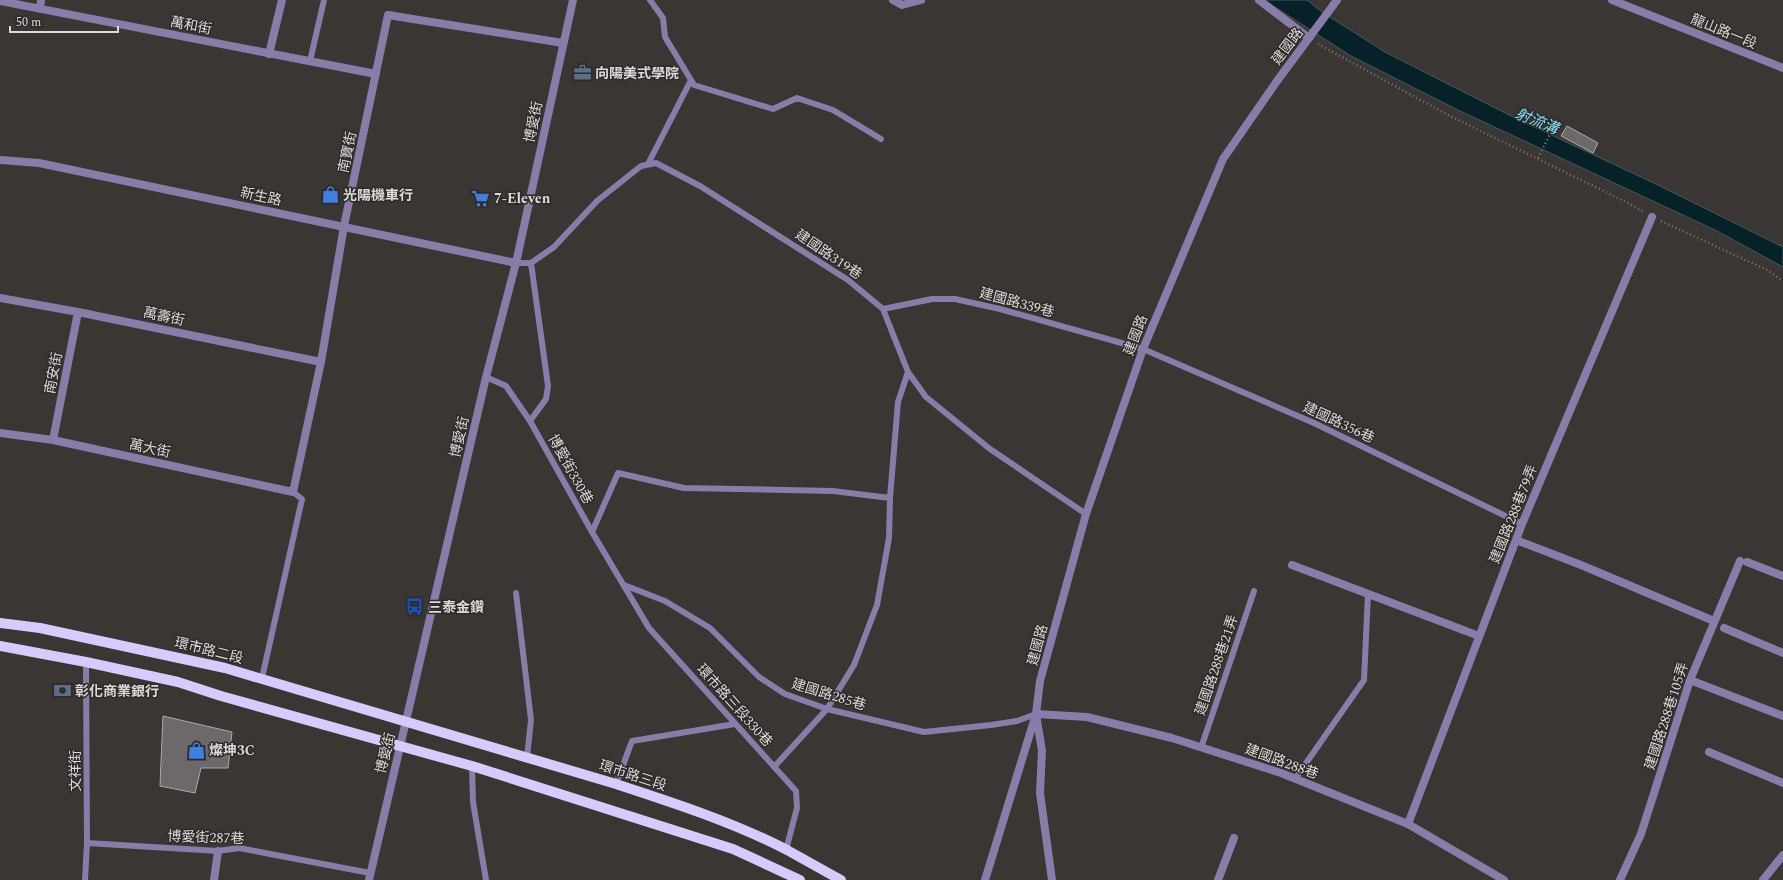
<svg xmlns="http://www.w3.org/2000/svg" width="1783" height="880" font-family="Spectral,'Noto Sans TC',serif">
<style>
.water{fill:#062228;stroke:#46595d}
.building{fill:#6d696a;stroke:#aea9ab}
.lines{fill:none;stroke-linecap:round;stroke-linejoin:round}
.path{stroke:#7c7977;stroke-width:2.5;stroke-dasharray:1 3;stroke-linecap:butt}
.service{stroke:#897ca8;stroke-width:6}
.minor{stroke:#897ca8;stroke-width:8}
.tertiary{stroke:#897ca8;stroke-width:8}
.primary{stroke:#d8c9ff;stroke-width:10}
.labels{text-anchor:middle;stroke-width:3;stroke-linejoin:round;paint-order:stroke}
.street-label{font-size:14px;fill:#dcdad9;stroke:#2f2b2a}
.poi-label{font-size:14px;font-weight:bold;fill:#dcdad9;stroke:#2f2b2a;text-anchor:start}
.water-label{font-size:15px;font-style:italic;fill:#81e0f7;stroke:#2f2b2a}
</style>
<rect width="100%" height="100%" fill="#393634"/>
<path class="water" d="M1264 0H1307L1322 12 1385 52 1515 118 1658 185 1783 247V267L1717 231 1458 110 1351 56Z"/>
<path class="building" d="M1567 126 1598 143 1593 153 1561 136Z
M163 716 232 732 228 768H201L195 793 160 786Z"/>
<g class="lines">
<path class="path" d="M1318 44 1448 115 1630 204 1644 212
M1538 158 1555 124
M1661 221 1767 270 1783 281"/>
<path class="service" d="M650 0 663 18 665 37 694 85 773 109 797 98 833 110 881 139
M310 61 324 0
M648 164 691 80
M516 263H531L554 247 597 201 641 166 656 163 700 186 848 280 883 309 908 372 926 397 990 449 1086 514
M883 309 932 299H955L1000 309 1143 349 1314 423 1522 524
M486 377 506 386 530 421 592 532 649 628 796 791 797 808 786 850
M530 421 546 399 548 386 531 263
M592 532 618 473 684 488 833 491 890 498
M624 585 665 601 710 628 759 677 785 694 827 709 924 732 991 725 1017 721 1036 714
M516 593 531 720 527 757
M262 678 302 499 293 492
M1201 748 1254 591
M472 766 473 802 486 880
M774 767 827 709 854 665 877 605 889 538 890 498 898 402 908 372
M1295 779 1364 680 1368 594
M616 784 632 741 735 724
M87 843 218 851 239 848 370 873
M85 880 87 843 86 662"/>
<path class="minor" d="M893 0 902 5 921 0
M1259 0 1309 38
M0 1 376 74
M40 9 41 0
M269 54 282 0
M0 298 78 312 321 362
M0 433 53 440 293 492 321 362 344 226 388 15 563 43
M53 440 78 312
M1516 540 1581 565 1714 621
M1747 562 1783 576
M1292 565 1479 636
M1724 628 1783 653
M1690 680 1783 716
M1036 714 1042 751 1040 793 1052 880
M1709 752 1783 783
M1408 824 1522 524 1652 217
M214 880 218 851
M1218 880 1234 838
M1620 880 1641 834 1690 680 1740 561
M1763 880 1783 855"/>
<path class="tertiary" d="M1612 0 1783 68
M0 160 39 163 516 263
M1036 714 1087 717 1172 738 1281 773 1408 824 1504 880
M369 880 486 377 516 263 573 0
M985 880 1036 714 1040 681 1086 514 1143 349 1223 159 1277 81 1337 0"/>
<path class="primary" d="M0 623 40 628 225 668 616 784C674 803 733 822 787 850 805 860 823 870 841 880
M0 646 86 662 178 682 221 696 472 766 733 849 800 880"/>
</g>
<defs>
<symbol id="office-bare" viewBox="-9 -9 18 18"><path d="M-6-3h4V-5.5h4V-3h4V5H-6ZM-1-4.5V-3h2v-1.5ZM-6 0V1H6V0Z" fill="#5c6f8a" stroke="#2f2b2a" stroke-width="2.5" paint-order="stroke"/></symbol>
<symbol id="shop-bare" viewBox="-9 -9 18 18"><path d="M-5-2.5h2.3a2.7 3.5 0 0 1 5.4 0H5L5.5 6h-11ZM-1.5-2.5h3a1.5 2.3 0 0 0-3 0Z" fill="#3f7fe0" stroke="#2f2b2a" stroke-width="2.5" paint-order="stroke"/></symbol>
<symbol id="supermarket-bare" viewBox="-9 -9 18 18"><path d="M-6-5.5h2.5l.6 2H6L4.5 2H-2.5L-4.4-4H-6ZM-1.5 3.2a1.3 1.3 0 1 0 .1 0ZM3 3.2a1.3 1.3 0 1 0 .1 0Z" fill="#3f7fe0" stroke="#2f2b2a" stroke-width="2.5" paint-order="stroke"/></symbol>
<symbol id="bus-bare" viewBox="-9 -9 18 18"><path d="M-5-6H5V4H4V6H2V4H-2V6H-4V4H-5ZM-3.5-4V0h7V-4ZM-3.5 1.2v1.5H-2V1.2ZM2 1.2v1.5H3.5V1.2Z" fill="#1a4fb4" stroke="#2f2b2a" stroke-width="2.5" paint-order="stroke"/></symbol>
<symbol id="bank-bare" viewBox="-9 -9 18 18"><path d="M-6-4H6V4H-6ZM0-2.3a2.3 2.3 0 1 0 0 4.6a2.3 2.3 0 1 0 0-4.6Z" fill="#5c6f8a" stroke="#2f2b2a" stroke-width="2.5" paint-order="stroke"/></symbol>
</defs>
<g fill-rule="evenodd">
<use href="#office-bare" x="570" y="60" width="25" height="25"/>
<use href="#shop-bare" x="318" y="182" width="25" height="25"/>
<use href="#supermarket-bare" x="468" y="186" width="25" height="25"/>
<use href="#bus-bare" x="402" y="594" width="25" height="25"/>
<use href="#bank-bare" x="50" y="678" width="25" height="25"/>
<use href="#shop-bare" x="184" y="738" width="25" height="25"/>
</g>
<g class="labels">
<g class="street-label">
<text transform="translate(191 25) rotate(11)" y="5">萬和街</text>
<text transform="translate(1724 31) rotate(22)" y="5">龍山路一段</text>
<text transform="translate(1287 46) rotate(-53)" y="5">建國路</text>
<text transform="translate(533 122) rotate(-78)" y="5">博愛街</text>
<text transform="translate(347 152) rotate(-78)" y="5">南寶街</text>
<text transform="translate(261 196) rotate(12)" y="5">新生路</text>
<text transform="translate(829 254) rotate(34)" y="5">建國路319巷</text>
<text transform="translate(1017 302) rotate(15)" y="5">建國路339巷</text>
<text transform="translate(164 316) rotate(12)" y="5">萬壽街</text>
<text transform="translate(1135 335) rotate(-69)" y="5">建國路</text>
<text transform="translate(53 373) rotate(-79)" y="5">南安街</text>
<text transform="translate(1339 422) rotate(25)" y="5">建國路356巷</text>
<text transform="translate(459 437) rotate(-77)" y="5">博愛街</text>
<text transform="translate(150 448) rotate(12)" y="5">萬大街</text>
<text transform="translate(571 469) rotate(61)" y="5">博愛街330巷</text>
<text transform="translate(1513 514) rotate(-68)" y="5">建國路288巷79弄</text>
<text transform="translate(1037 645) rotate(-75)" y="5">建國路</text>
<text transform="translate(209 650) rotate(14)" y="5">環市路二段</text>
<text transform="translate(1216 665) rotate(-71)" y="5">建國路288巷21弄</text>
<text transform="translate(829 694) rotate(17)" y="5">建國路285巷</text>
<text transform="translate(735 705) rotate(48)" y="5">環市路三段330巷</text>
<text transform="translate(1666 716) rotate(-72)" y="5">建國路288巷105弄</text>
<text transform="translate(385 753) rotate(-76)" y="5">博愛街</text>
<text transform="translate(1282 761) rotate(20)" y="5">建國路288巷</text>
<text transform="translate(75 771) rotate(-90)" y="5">文祥街</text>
<text transform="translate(633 775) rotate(18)" y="5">環市路三段</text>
<text transform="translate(206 837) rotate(2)" y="5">博愛街287巷</text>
</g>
<g class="poi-label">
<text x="595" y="78">向陽美式學院</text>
<text x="343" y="200">光陽機車行</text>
<text x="494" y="203">7-Eleven</text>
<text x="428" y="612">三泰金鑽</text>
<text x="75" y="696">彰化商業銀行</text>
<text x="209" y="755">燦坤3C</text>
</g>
<g class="water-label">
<text transform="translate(1537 121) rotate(22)" y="5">射流溝</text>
</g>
</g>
<path d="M10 26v6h108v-6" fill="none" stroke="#dcdad9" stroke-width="2"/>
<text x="16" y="26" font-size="12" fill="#dcdad9" stroke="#2f2b2a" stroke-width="3" paint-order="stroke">50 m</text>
</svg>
